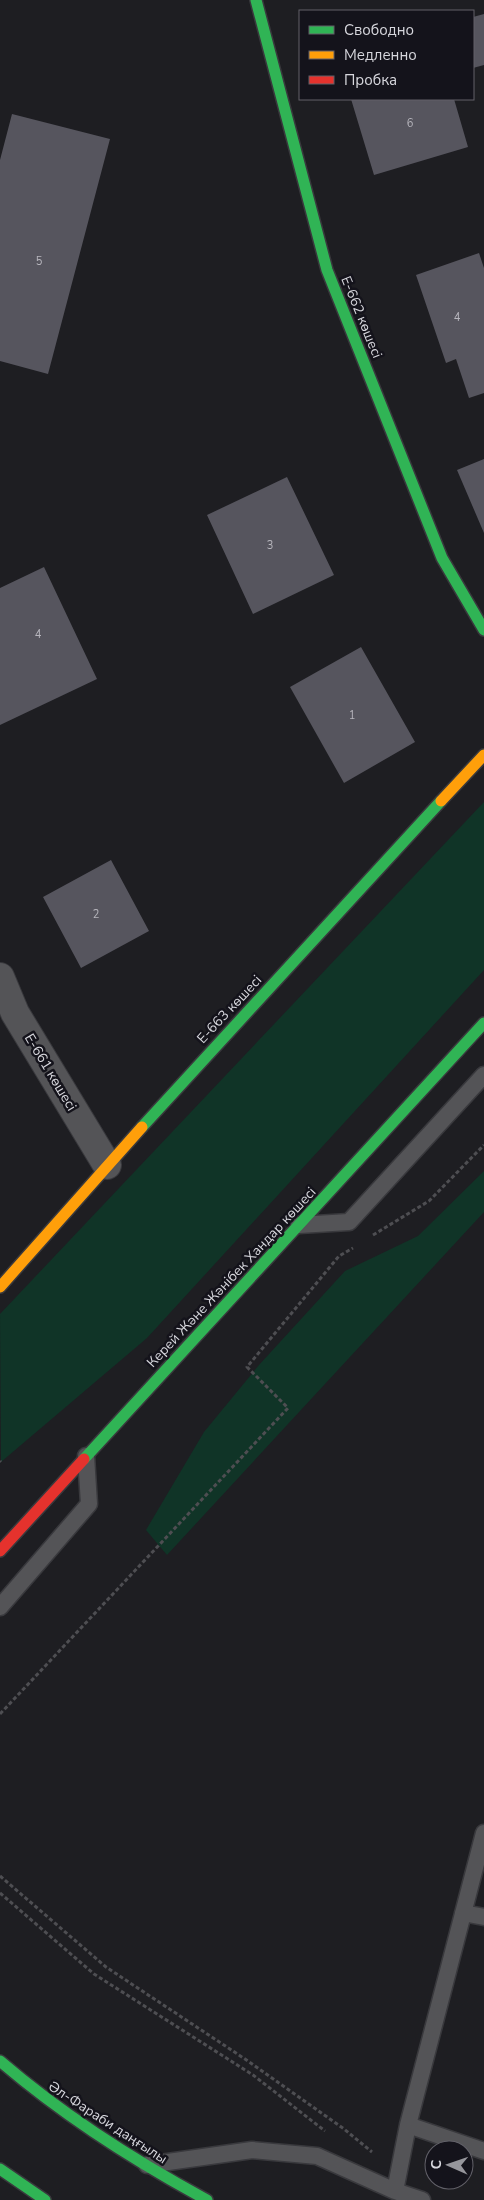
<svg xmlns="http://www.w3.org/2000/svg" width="484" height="2200" font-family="'Nunito Sans',sans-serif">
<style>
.green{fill:#103427}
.building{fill:#56555e}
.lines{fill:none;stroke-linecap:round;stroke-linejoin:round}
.lane-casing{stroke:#39393d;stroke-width:19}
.street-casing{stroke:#39393d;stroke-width:30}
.fast-casing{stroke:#39393d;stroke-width:14}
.slow-casing{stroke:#39393d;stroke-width:14}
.jam-casing{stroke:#39393d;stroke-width:14}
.path{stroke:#4e4e52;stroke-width:3;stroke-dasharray:4 2.5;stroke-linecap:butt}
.lane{stroke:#545457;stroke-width:16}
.street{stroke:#545457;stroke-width:28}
.fast{stroke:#30b455;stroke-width:11}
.slow{stroke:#ff9f0a;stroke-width:11}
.jam{stroke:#e5322d;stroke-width:11}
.labels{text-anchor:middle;stroke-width:5;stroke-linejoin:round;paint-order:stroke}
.number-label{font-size:11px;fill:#b7b6bd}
.street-label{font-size:14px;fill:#d7d7dd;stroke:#14131b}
</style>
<rect width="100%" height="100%" fill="#1e1e22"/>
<path class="green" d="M484 802V970L147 1338 1 1462 0 1314Z
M484 1171V1212L167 1555 146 1530 204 1432 259 1365 345 1271 418 1236Z"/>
<path class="building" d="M484 14V65L473 68V17Z
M351 99H454L468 147 374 175Z
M12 114 110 139 48 374 0 361V160Z
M479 253 484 268V393L469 398 456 359 446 363 416 275Z
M484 459V533L457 470Z
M287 477 334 575 253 614 207 515Z
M44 567 97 679 0 725V588Z
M361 647 415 742 344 783 290 687Z
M111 860 149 931 81 968 43 897Z"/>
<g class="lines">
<defs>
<path id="lane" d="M299 1225 349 1222 484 1075
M0 1607 89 1504 86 1456
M463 1913 484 1917
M408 2125 484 2151
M147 2165 252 2150 317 2156 395 2191 422 2200
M395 2191 408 2125 484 1833"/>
<path id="street" d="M0 977 15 1013 107 1165"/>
<path id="fast" d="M256 0 327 270 442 558 484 630
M142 1127 441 801
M84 1459 484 1023
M0 2061C64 2116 133 2160 207 2200
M0 2169 45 2200"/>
<path id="slow" d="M441 801 484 755
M0 1287 142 1127"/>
<path id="jam" d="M0 1551 84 1459"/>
</defs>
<use href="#lane" class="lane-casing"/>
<use href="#street" class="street-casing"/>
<use href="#fast" class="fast-casing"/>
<use href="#slow" class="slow-casing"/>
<use href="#jam" class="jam-casing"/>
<path class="path" d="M373 1235 429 1201 484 1145
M0 1461 1 1462
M0 1714 288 1408 247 1367 339 1256 353 1248
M0 1876 106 1967 245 2059 344 2129 372 2152
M0 1893 94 1974 253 2075 325 2131"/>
<use href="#lane" class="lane"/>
<use href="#street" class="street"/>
<use href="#fast" class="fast"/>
<use href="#slow" class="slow"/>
<use href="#jam" class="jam"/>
</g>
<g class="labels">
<g class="number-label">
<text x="410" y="127">6</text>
<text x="39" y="265">5</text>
<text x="457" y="321">4</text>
<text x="270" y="549">3</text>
<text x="38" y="638">4</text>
<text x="352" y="719">1</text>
<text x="96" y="918">2</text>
</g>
<g class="street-label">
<text transform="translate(362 317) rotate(68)" y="5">Е-662 көшесі</text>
<text transform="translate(229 1009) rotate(-47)" y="5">Е-663 көшесі</text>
<text transform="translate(51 1072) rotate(59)" y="5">Е-661 көшесі</text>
<text transform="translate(231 1277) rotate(-47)" y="5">Керей Және Жәнібек Хандар көшесі</text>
<text transform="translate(108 2122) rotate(33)" y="5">Әл-Фараби даңғылы</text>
</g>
</g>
<rect x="299" y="10" width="175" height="90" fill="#14131b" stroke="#626169"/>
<rect x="309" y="26" width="25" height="8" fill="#30b455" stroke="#626169"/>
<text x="344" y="35" font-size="15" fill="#d7d7dd">Свободно</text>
<rect x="309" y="51" width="25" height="8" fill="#ff9f0a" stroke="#626169"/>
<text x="344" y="60" font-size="15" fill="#d7d7dd">Медленно</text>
<rect x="309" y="76" width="25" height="8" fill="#e5322d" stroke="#626169"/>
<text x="344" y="85" font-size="15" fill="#d7d7dd">Пробка</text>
<g transform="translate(449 2165) rotate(272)"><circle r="24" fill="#14131b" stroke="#626169"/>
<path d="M0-4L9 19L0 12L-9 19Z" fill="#96969c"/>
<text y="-8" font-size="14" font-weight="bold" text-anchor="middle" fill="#d7d7dd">С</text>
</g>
</svg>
